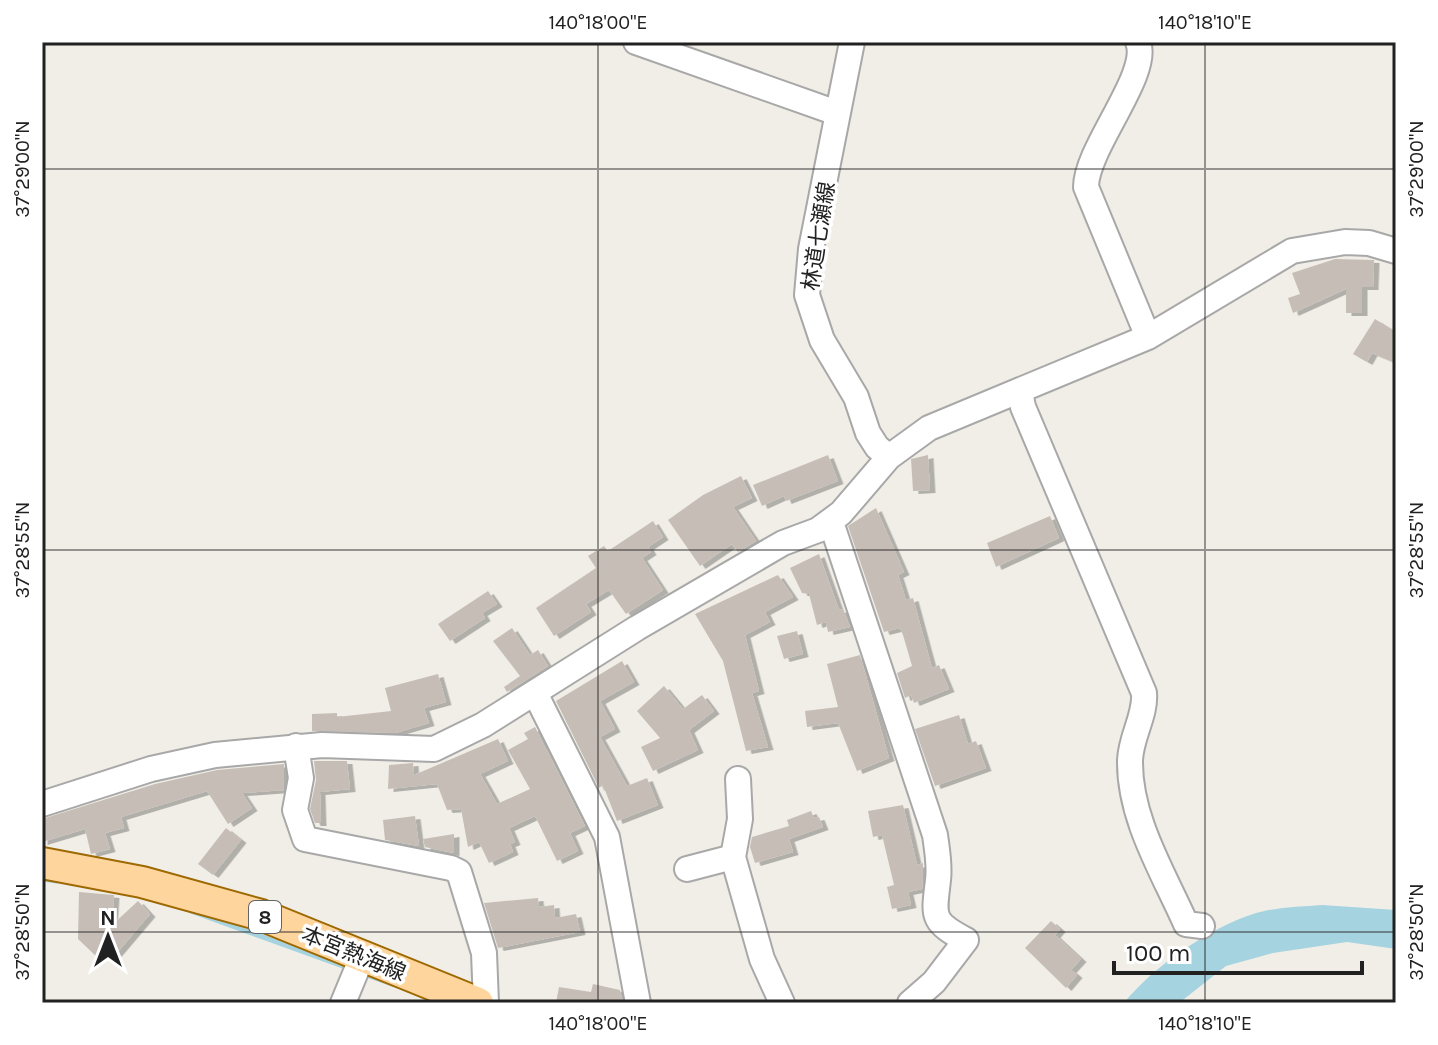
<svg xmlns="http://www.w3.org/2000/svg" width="1438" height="1045" font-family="Karla,'Noto Sans JP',sans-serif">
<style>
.water{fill:#a6d3e0}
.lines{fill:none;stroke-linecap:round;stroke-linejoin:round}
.stream{stroke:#a6d3e0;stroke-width:5}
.building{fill:#c6beb6;filter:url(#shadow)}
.minor-casing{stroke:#a8a8a8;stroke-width:28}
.major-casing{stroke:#9d6900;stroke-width:34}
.minor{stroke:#fff;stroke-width:24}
.major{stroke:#ffd59e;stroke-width:30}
.ticks{fill:none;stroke:#212121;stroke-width:2;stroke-opacity:0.45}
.labels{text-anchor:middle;stroke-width:7;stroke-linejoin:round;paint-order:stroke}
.shield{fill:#fff;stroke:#646464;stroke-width:2}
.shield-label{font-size:20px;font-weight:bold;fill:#212121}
.street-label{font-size:22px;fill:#212121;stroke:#fff}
.neatline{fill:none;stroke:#212121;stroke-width:3}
.ticks-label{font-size:20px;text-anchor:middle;fill:#212121}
</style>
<defs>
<filter id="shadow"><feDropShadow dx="5.5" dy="3" stdDeviation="0" flood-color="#0004"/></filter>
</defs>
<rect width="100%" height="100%" fill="#f1eee7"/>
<path class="water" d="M1322 905 1396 910V949L1347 942 1273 953 1226 966 1179 1003H1124C1154 966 1208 929 1253 914 1275 907 1299 907 1322 905Z"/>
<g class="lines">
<path class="stream" d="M42 879 57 881
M191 911 351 969
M364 974 392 984"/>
</g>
<path class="building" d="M1335 259 1374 260 1373 287H1362V313H1346V289L1293 313 1288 298 1300 294 1292 273Z
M1375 319 1396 332V363L1372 353 1367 362 1353 354Z
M828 455 838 481 786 501 784 496 762 506 753 485Z
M928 455 930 490 913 491 911 459Z
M741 476 752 498 733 507 756 541 738 552 732 544 700 566 668 520 703 495Z
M876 508 904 572 898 575 906 600 913 598 932 668 939 665 949 689 914 703 911 695 905 698 897 673 912 666 903 635 900 628 884 632 848 526Z
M1050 516 1059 538 996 567 987 543Z
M653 521 663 537 648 547 651 552 642 558 663 590 626 614 609 590 586 604 591 612 554 636 536 608 596 568 588 556 604 546 608 551Z
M819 554 839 610 843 609 850 627 828 632 826 622 817 625 809 594 802 593 790 568Z
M778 575 793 597 765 612 770 622 745 635 759 691 752 693 768 747 746 751 723 661 695 614Z
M488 591 497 604 482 613 485 618 450 641 438 624Z
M512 628 530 655 538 650 548 666 507 692 504 687 520 676 493 641Z
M797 631 803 654 784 659 777 636Z
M860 655 889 758 857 771 838 723 807 727 805 711 838 707 827 664Z
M622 661 634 682 600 701 615 729 600 737 627 786 647 778 658 805 617 821 603 785 599 788 556 701Z
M438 674 446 702 424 708 429 723 395 733 312 731V714L337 713V717L391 711 385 688Z
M664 686 683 709 702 695 714 711 689 730 698 750 653 771 641 747 660 738 637 711Z
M959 715 968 744 976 741 986 768 935 786 915 729Z
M535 727 585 826 570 833 578 851 557 861 535 816 509 828 515 842 510 844 513 852 489 863 479 842 468 847 461 809 447 810 437 784 388 789 389 765 413 763 414 775 498 739 508 761 480 774 497 804 530 789 508 750 528 739 524 733Z
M314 761H347L350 789 320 792 321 823H315L310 809 316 780Z
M284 764V790L242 793 252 808 228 824 207 791 121 817 124 828 105 833 110 849 91 854 85 829 42 842V819L155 784 217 770Z
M903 805 917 865 923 863V878L922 889 908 892 911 905 892 909 887 887 894 885 882 835 873 837 868 811Z
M811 811 814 818 819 817 823 827 789 839 793 852 755 863 750 847 752 837 789 826 787 820Z
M415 816 419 846 385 840 383 820Z
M226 828 241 840 213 875 198 864Z
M454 834V853L425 847 423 839Z
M79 892 114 895 112 925 138 901 150 914 116 954 110 948 99 959 78 939Z
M538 898 539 907 554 905 555 918 576 914 580 932 498 948 484 903Z
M1051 921 1060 929 1055 935 1081 959 1071 970 1077 975 1066 988 1025 948Z
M593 984 620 990 623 1003H556L559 987 591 992Z"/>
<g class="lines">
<defs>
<path id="minor" d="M636 42 837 113
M852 42 811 249 807 295 822 340 856 397 868 433 877 447 889 457
M1138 42C1151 74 1086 148 1086 187L1148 337
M1020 391 1023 407 1144 693C1146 715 1131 736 1130 760 1129 818 1163 872 1186 924L1202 926
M831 522 935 835C937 850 940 865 938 880 934 916 930 921 966 940L934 982 910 1003
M535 693 607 837 638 1003
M296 746 301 778 295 810 305 839 451 868 459 872 484 953 486 1003
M738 779 740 819 733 857 762 959 782 1003
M42 804 151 769 215 755 322 745 434 749 483 725 637 628 783 543 818 530 841 513 889 457 929 428 1148 337 1292 251 1345 242 1369 243 1396 251
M687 869 733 857
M343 1003 362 957"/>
<path id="major" d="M42 863 142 882 261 915 478 1003"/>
</defs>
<use href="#minor" class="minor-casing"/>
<use href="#major" class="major-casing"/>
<use href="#minor" class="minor"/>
<use href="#major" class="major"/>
</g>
<path class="ticks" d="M598 42V1003M1205 42V1003M42 169H1396M42 550H1396M42 932H1396"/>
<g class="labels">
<rect class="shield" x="249" y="901" width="32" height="32" rx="6"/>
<g class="shield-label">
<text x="265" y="924">8</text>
</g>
<g class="street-label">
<text transform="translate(818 236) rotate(-81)" y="8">林道七瀬線</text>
<text transform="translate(354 953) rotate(22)" y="8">本宮熱海線</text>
</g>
</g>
<rect width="1438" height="1045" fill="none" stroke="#ffffff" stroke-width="88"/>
<g transform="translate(108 937)" stroke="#ffffff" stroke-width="6" paint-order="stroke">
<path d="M0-6L14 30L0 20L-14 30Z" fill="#212121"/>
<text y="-12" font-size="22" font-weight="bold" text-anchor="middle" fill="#212121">N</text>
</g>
<path d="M1114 961v12h248v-12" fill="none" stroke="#212121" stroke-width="4"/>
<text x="1126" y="961" font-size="24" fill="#212121" stroke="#ffffff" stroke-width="6" paint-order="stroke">100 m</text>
<rect x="44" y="44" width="1350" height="957" class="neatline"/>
<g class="ticks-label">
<text x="598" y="29">140°18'00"E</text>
<text x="1205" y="29">140°18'10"E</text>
<text transform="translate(22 169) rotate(-90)" y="7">37°29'00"N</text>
<text transform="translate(1416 169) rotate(-90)" y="7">37°29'00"N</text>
<text transform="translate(22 550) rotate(-90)" y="7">37°28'55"N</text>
<text transform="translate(1416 550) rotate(-90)" y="7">37°28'55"N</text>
<text transform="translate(22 932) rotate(-90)" y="7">37°28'50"N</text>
<text transform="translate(1416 932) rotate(-90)" y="7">37°28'50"N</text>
<text x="598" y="1030">140°18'00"E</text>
<text x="1205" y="1030">140°18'10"E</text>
</g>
</svg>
